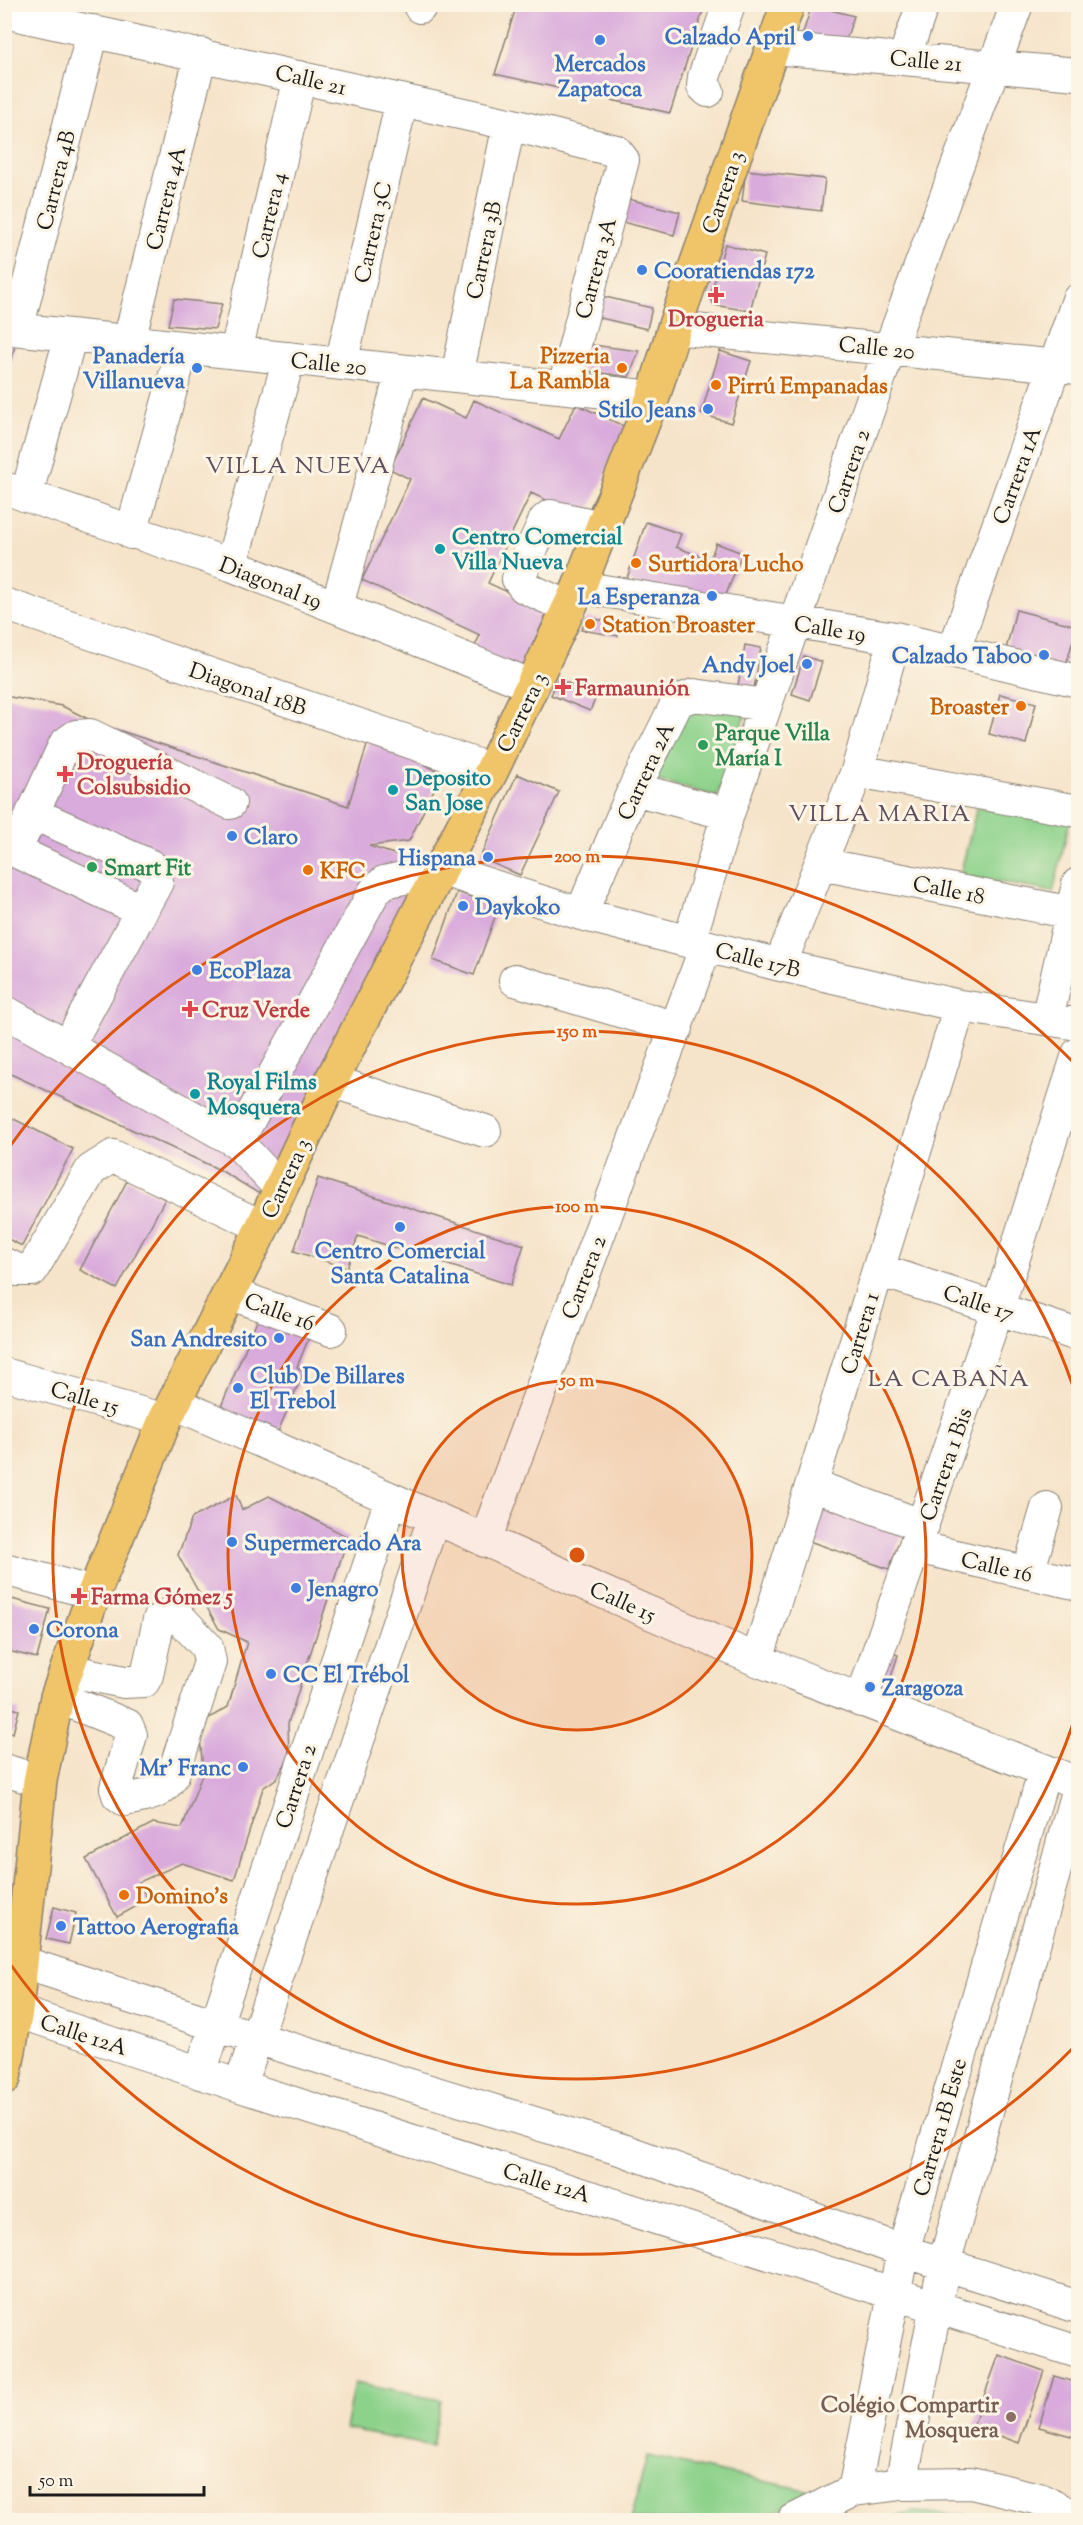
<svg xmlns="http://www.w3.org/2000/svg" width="1083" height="2525" font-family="'Sorts Mill Goudy',serif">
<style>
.green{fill:#8dd28b;stroke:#547754;stroke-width:1.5}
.building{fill:#d9aadc}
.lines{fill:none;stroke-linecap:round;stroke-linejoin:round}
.minor-casing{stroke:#898073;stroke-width:34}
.major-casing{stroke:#898073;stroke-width:36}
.minor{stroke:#fff;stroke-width:32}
.major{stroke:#f0c469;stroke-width:33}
.ring{fill:none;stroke:#de560d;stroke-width:3}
.shop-dot{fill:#3f7fe0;stroke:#fcf5e5;stroke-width:2}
.health-dot{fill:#e0444e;stroke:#fcf5e5;stroke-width:2}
.food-dot{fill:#e8710a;stroke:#fcf5e5;stroke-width:2}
.culture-dot{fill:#0f9aa8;stroke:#fcf5e5;stroke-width:2}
.leisure-dot{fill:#2e9e5b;stroke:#fcf5e5;stroke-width:2}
.education-dot{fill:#8d6e63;stroke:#fcf5e5;stroke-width:2}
.labels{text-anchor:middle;stroke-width:6;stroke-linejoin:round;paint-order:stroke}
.shop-label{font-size:22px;font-weight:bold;fill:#366cbe;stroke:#fcf5e5;text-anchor:start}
.street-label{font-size:22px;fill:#1c1c1c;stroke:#fcf5e5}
.health-label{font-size:22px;font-weight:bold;fill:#be3a42;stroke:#fcf5e5;text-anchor:start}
.food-label{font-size:22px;font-weight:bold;fill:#c56008;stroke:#fcf5e5;text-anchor:start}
.culture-label{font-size:22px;font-weight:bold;fill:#0d838f;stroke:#fcf5e5;text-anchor:start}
.leisure-label{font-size:22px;font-weight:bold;fill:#27864d;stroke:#fcf5e5;text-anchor:start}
.education-label{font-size:22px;font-weight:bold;fill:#785e54;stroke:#fcf5e5;text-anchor:end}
.neighbourhood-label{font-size:24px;letter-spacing:1.5px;fill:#5e4e5f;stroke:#fcf5e5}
.centre{fill:#de560d;stroke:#fcf5e5;stroke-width:3}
.ring-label{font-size:18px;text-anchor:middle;font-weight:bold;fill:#de560d;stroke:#fcf5e5;stroke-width:6;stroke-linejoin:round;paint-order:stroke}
</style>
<rect width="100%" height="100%" fill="#fcf5e5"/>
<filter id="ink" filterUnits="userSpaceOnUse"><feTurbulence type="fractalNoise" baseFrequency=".0167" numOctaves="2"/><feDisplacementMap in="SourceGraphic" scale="12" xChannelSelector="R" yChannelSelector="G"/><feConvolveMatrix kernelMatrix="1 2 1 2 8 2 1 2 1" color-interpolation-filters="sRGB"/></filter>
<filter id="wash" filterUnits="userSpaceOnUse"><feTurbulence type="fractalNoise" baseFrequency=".008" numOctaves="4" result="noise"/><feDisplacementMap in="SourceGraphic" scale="24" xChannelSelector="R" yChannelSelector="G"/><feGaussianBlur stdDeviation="1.35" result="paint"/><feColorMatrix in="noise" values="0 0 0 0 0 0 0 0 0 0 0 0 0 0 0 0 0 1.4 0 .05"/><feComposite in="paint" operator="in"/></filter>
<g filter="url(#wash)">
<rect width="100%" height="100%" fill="#f6e4ca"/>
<path class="green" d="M692 706 747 711 717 797 653 779Z
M977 807 1070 820 1053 892 960 875Z
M354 2383 441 2400 432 2446 345 2429Z
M647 2456 815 2492 759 2520H631Z
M913 2512 1006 2518 1012 2520H887Z"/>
<g id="blocks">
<path class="building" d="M517 4H705L670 113 495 74Z
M812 5 854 16 843 48 799 45Z
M746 170 825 179 821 211 742 201Z
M624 198 680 212 674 235 618 221Z
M725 244 765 255 750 311 714 305 710 297Z
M597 295 652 308 647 329 592 316Z
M174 299 222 304 215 329 168 325Z
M4 340 16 343 7 372 4 371Z
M585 344 639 351 629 377 580 370Z
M720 351 751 361 731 423 701 414Z
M423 398 466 418 474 400 559 439 576 404 628 428 585 518 531 493 488 583 548 611 520 672 473 650 480 635 362 580 410 479 390 469Z
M646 522 681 534 676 547 710 560 716 543 742 553 721 608 626 581Z
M1016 610 1077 626 1065 669 1005 653Z
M587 618 620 623 618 636 581 630Z
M745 645 761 648 753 694 737 691Z
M804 656 822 662 810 700 792 694Z
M558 679 597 695 590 711 551 695Z
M1000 694 1036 703 1026 744 989 734Z
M4 696 62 706 94 722 348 806 369 739 442 773 409 841 369 846 443 870 268 1199 220 1170 4 1071Z
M517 774 559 792 520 875 480 858Z
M457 892 499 906 474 975 433 960Z
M4 1114 73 1149 22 1246 4 1237Z
M318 1178 524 1245 511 1285 358 1236 347 1268 294 1251Z
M128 1179 165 1199 117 1289 80 1270Z
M262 1309 312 1330 297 1367 304 1371 274 1441 217 1416Z
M236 1495 242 1510 269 1496 348 1537 288 1723 289 1757 277 1778 263 1788 234 1880 182 1863 139 1882 148 1900 117 1917 86 1859 153 1823 182 1828 203 1772 200 1736 209 1718 228 1707 247 1642 219 1629 178 1555 192 1518Z
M823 1503 903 1531 889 1569 809 1541Z
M4 1597 50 1609 37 1658 4 1650Z
M882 1650 898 1655 885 1696 869 1690Z
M4 1706 19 1710 13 1733 4 1730Z
M54 1907 76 1913 69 1944 46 1939Z
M999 2355 1044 2371 1019 2443 973 2426Z
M1054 2376 1078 2383V2438L1039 2427Z"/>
</g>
</g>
<g filter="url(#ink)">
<use href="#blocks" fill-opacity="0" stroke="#898073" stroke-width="1.5"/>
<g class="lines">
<defs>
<path id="minor" d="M420 7 421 4
M4 12 509 124 616 151 623 160 564 387
M773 48 1078 74
M904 58 923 4
M708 91 703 86 704 77 729 4
M4 328 653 397
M674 328 1078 368
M17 329 93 31
M129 341 201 54
M236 352 300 77
M341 364 402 100
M457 376 509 124
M4 488 231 565 533 686
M26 496 71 335
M131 533 183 347
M231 565 289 358
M579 587 895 638 1078 681
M4 604 492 770
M337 606 402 371
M570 608 524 587 518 579 545 520 550 516 602 527
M954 650 1078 300
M857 771 1078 811
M634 789 728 814
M32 813 151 866 156 872 157 882 68 1046
M820 864 1078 914
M141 910 15 851 65 744 76 736 90 735 230 803
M581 914 634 789 678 701 694 695 766 705
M689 942 728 814 890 348 1017 4
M780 965 857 771 895 638
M515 980 677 1028
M4 1011 237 1142 280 1188
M1047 1019 1078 884
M331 1081 485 1131
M237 1142 374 892 384 882 443 870 581 914 780 965 960 1006 1078 1024
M4 1264 18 1270H32L91 1170 113 1156 263 1227
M879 1270 1078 1335
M229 1293 331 1330
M4 1374 165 1420
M174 1403 757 1660 1078 1783
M812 1485 923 1526
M485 1541 706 946
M916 1547 1078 1584
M4 1569 94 1593
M1028 1573 1047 1508
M757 1660 960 1006
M57 1697 127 1725 131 1735 116 1788 118 1795 125 1800C148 1795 160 1796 173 1775L210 1662 207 1647 179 1617 169 1614 159 1620 147 1675 144 1681 124 1682 67 1670
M861 1701 998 1308 1078 1054
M4 1770 40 1781
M21 1962 256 2038 626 2151 903 2251 1078 2307
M16 2011 240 2086 1078 2352
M200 2073 391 1499
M240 2086 434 1518
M901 2484 944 2264 1078 1788
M854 2490 903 2251 1045 1770
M794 2520 854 2490 901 2484 971 2483 1039 2499 1078 2518"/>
<path id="major" d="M4 2078 16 2011 40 1781 57 1697 94 1593 165 1420 260 1232 331 1081 492 770 579 587 653 397 674 328 788 4"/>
</defs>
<use href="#minor" class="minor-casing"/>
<use href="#major" class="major-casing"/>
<use href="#minor" class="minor"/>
<use href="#major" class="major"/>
</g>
</g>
<circle cx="577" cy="1555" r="175" fill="#de560d" fill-opacity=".12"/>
<g class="ring">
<circle cx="577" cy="1555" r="175"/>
<circle cx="577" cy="1555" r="349"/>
<path d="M1078 1708A524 524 0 1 1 1078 1402"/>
<path d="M1076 2045A699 699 0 0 1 8 1961M8 1149A699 699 0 0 1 1076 1065"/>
</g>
<g class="shop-dot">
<circle cx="808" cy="36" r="6"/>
<circle cx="600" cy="40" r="6"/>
<circle cx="642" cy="270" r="6"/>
<circle cx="197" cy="368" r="6"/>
<circle cx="708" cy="409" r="6"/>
<circle cx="712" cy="596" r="6"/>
<circle cx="1044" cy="655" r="6"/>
<circle cx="807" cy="664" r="6"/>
<circle cx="232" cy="836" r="6"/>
<circle cx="488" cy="857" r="6"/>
<circle cx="463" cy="906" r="6"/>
<circle cx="197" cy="970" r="6"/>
<circle cx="400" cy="1227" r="6"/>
<circle cx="279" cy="1338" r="6"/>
<circle cx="238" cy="1388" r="6"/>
<circle cx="232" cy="1542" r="6"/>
<circle cx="296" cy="1588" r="6"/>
<circle cx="34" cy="1629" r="6"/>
<circle cx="271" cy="1674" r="6"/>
<circle cx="870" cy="1687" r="6"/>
<circle cx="243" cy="1767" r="6"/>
<circle cx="61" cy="1926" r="6"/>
</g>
<g class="health-dot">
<path d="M713 286h6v6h6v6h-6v6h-6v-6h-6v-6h6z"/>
<path d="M560 678h6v6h6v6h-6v6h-6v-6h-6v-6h6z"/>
<path d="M62 765h6v6h6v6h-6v6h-6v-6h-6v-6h6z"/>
<path d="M187 1000h6v6h6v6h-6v6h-6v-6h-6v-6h6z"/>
<path d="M76 1587h6v6h6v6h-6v6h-6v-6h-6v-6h6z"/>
</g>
<g class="food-dot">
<circle cx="622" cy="368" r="6"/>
<circle cx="716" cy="385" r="6"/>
<circle cx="636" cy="563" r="6"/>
<circle cx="590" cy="624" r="6"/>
<circle cx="1021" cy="706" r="6"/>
<circle cx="308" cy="870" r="6"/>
<circle cx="124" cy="1895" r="6"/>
</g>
<g class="culture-dot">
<circle cx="440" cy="549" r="6"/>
<circle cx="393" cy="790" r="6"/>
<circle cx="195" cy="1094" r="6"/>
</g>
<g class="leisure-dot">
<circle cx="703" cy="745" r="6"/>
<circle cx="92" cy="867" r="6"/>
</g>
<circle class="education-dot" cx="1011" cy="2417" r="6"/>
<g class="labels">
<g class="shop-label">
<text x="796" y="44" text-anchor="end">Calzado April</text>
<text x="600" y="71" text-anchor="middle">Mercados<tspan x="600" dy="25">Zapatoca</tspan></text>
<text x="654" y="278">Cooratiendas 172</text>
<text x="185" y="363" text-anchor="end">Panadería<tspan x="185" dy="25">Villanueva</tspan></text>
<text x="696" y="417" text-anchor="end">Stilo Jeans</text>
<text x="700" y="604" text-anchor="end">La Esperanza</text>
<text x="1032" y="663" text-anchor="end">Calzado Taboo</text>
<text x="795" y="672" text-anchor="end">Andy Joel</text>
<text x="244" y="844">Claro</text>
<text x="476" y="865" text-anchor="end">Hispana</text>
<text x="475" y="914">Daykoko</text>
<text x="209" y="978">EcoPlaza</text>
<text x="400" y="1258" text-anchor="middle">Centro Comercial<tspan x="400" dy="25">Santa Catalina</tspan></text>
<text x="267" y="1346" text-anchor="end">San Andresito</text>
<text x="250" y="1383">Club De Billares<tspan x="250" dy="25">El Trebol</tspan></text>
<text x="244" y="1550">Supermercado Ara</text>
<text x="308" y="1596">Jenagro</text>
<text x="46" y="1637">Corona</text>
<text x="283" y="1682">CC El Trébol</text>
<text x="882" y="1695">Zaragoza</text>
<text x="231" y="1775" text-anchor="end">Mr' Franc</text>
<text x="73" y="1934">Tattoo Aerografia</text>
</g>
<g class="street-label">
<text transform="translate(926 60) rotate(5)" y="8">Calle 21</text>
<text transform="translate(311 79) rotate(13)" y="8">Calle 21</text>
<text transform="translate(55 180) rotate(-76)" y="8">Carrera 4B</text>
<text transform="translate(722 192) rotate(-71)" y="8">Carrera 3</text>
<text transform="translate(165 198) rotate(-76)" y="8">Carrera 4A</text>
<text transform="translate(268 215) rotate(-77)" y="8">Carrera 4</text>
<text transform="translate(372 232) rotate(-77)" y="8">Carrera 3C</text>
<text transform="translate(483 250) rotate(-78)" y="8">Carrera 3B</text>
<text transform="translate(595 268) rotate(-75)" y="8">Carrera 3A</text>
<text transform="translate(877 347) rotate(6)" y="8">Calle 20</text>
<text transform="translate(329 363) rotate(6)" y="8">Calle 20</text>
<text transform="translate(848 471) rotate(-71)" y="8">Carrera 2</text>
<text transform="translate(1016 475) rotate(-70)" y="8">Carrera 1A</text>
<text transform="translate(271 582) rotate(21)" y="8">Diagonal 19</text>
<text transform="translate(830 628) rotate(9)" y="8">Calle 19</text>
<text transform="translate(248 688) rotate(19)" y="8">Diagonal 18B</text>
<text transform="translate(521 712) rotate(-64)" y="8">Carrera 3</text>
<text transform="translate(645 771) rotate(-65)" y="8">Carrera 2A</text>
<text transform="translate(949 889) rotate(11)" y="8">Calle 18</text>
<text transform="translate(758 959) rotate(14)" y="8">Calle 17B</text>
<text transform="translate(285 1178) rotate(-65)" y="8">Carrera 3</text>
<text transform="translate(583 1277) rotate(-69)" y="8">Carrera 2</text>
<text transform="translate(979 1302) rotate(18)" y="8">Calle 17</text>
<text transform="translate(280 1311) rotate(20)" y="8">Calle 16</text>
<text transform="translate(859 1333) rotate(-73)" y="8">Carrera 1</text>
<text transform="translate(85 1397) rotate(16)" y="8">Calle 15</text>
<text transform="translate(945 1464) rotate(-71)" y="8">Carrera 1 Bis</text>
<text transform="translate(997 1566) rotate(13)" y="8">Calle 16</text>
<text transform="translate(623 1601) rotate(24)" y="8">Calle 15</text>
<text transform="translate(295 1786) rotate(-72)" y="8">Carrera 2</text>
<text transform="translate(84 2034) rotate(18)" y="8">Calle 12A</text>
<text transform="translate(939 2127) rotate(-74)" y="8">Carrera 1B Este</text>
<text transform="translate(547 2182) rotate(17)" y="8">Calle 12A</text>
</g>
<g class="health-label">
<text x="716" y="326" text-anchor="middle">Drogueria</text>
<text x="575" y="695">Farmaunión</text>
<text x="77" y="769">Droguería<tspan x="77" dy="25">Colsubsidio</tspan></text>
<text x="202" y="1017">Cruz Verde</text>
<text x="91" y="1604">Farma Gómez 5</text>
</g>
<g class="food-label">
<text x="610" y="363" text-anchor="end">Pizzeria<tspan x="610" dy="25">La Rambla</tspan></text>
<text x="728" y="393">Pirrú Empanadas</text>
<text x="648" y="571">Surtidora Lucho</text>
<text x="602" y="632">Station Broaster</text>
<text x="1009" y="714" text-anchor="end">Broaster</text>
<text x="320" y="878">KFC</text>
<text x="136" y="1903">Domino's</text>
</g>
<g class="culture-label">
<text x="452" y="544">Centro Comercial<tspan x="452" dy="25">Villa Nueva</tspan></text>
<text x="405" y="785">Deposito<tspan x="405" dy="25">San Jose</tspan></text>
<text x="207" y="1089">Royal Films<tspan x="207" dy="25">Mosquera</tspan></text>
</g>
<g class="leisure-label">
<text x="715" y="740">Parque Villa<tspan x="715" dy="25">María I</tspan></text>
<text x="104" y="875">Smart Fit</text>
</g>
<g class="education-label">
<text x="999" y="2412">Colégio Compartir<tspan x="999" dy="25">Mosquera</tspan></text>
</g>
<g class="neighbourhood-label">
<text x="298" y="473">VILLA NUEVA</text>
<text x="880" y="821">VILLA MARIA</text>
<text x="949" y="1386">LA CABAÑA</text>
</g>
</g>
<circle cx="577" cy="1555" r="9" class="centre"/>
<g class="ring-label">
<text x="577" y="862">200 m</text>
<text x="577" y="1037">150 m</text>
<text x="577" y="1212">100 m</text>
<text x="577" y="1386">50 m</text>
</g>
<rect width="1083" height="2525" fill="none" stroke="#fcf5e5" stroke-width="24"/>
<path d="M30 2486v9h174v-9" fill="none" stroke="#1c1c1c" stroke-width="3"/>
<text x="39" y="2486" font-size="18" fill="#1c1c1c" stroke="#fcf5e5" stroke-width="4.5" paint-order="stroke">50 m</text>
</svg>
